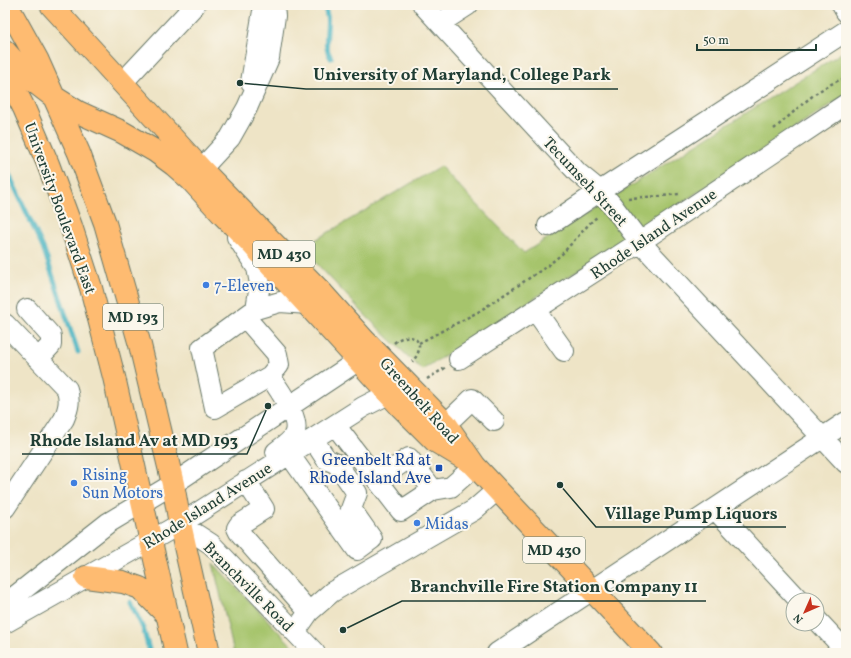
<svg xmlns="http://www.w3.org/2000/svg" width="851" height="658" font-family="Vollkorn,serif">
<style>
.green{fill:#a6c46c;stroke:#628050}
.lines{fill:none;stroke-linecap:round;stroke-linejoin:round}
.stream{stroke:#44b2c1;stroke-width:5}
.minor-casing{stroke:#677767;stroke-width:22}
.major-casing{stroke:#677767;stroke-width:24}
.path{stroke:#677767;stroke-width:2.5;stroke-dasharray:3 3;stroke-linecap:butt}
.minor{stroke:#fff;stroke-width:20}
.major{stroke:#febb71;stroke-width:22}
.shop-dot{fill:#3f7fe0;stroke:#fbf7ec;stroke-width:1.5}
.transit-dot{fill:#1a4fb4;stroke:#fbf7ec;stroke-width:1.5}
.labels{text-anchor:middle;stroke-width:4;stroke-linejoin:round;paint-order:stroke}
.shield{fill:#fbf7ec;stroke:#61756b;stroke-width:1}
.shield-label{font-size:15px;font-weight:bold;fill:#1f3d34}
.street-label{font-size:16px;fill:#1f3d34;stroke:#fbf7ec}
.shop-label{font-size:16px;fill:#366cbe;stroke:#fbf7ec;text-anchor:start}
.transit-label{font-size:16px;fill:#164399;stroke:#fbf7ec;text-anchor:end}
.leader{fill:none;stroke:#1f3d34;stroke-width:1.5}
.callout-dot{fill:#1f3d34;stroke:#fbf7ec;stroke-width:1.5}
.callout-label{font-size:17px;text-anchor:middle;font-weight:bold;fill:#1f3d34;stroke:#fbf7ec;stroke-width:4;stroke-linejoin:round;paint-order:stroke}
</style>
<rect width="100%" height="100%" fill="#fbf7ec"/>
<filter id="ink" filterUnits="userSpaceOnUse"><feTurbulence type="fractalNoise" baseFrequency=".025" numOctaves="2"/><feDisplacementMap in="SourceGraphic" scale="8" xChannelSelector="R" yChannelSelector="G"/><feConvolveMatrix kernelMatrix="1 2 1 2 8 2 1 2 1" color-interpolation-filters="sRGB"/></filter>
<filter id="wash" filterUnits="userSpaceOnUse"><feTurbulence type="fractalNoise" baseFrequency=".012" numOctaves="4" result="noise"/><feDisplacementMap in="SourceGraphic" scale="16" xChannelSelector="R" yChannelSelector="G"/><feGaussianBlur stdDeviation="0.9" result="paint"/><feColorMatrix in="noise" values="0 0 0 0 0 0 0 0 0 0 0 0 0 0 0 0 0 1.4 0 .05"/><feComposite in="paint" operator="in"/></filter>
<g filter="url(#wash)">
<rect width="100%" height="100%" fill="#eee4c6"/>
<path class="green" d="M846 50V95L585 266 422 370 368 318 302 248 440 166 524 253Z
M213 563 299 653H234Z"/>
<g class="lines">
<path class="stream" d="M323 5C334 22 320 42 331 58
M5 166 44 250 78 352
M130 602 143 628 150 653"/>
</g>
</g>
<g filter="url(#ink)">
<g class="lines">
<defs>
<path id="minor" d="M423 5 578 173 600 191 612 205 640 242 846 463
M842 5 846 12
M440 23 468 5
M123 82 195 5
M251 82 264 5
M191 180 230 138 247 108 269 58 275 16 274 5
M548 226 600 191 846 31
M237 237 257 268 260 284 256 309
M27 309 51 336V345L38 359
M535 310 564 351
M245 317 277 354 279 365 270 376 215 408 202 348 256 309 280 302 308 304
M5 324 67 389C70 401 69 407 64 419L5 508
M459 359 640 242 846 104
M270 376C278 389 302 419 294 435 291 442 282 447 276 452
M446 424 472 399 494 421
M335 425 401 511 433 490 451 487 475 466
M289 454 357 550 372 539 351 509 357 493 337 464 326 459 313 439
M377 480 409 458 433 490
M246 481 264 509 239 525 237 528 239 532 309 612
M715 509 799 600
M180 524 211 544 315 653
M5 604 108 523 173 484 371 352
M817 620 846 651
M5 623 180 524 363 407 402 387
M295 632 309 612 332 592 474 510 497 490
M497 653 846 422"/>
<path id="major" d="M7 5 37 59 79 153 105 223 140 345 173 484 180 524 209 653
M51 5 201 169 323 294 365 341 446 424 475 466 651 653
M5 51 28 77 54 97 78 112 122 132 155 151 174 165 191 180 223 215 250 242 400 406 435 441 470 462
M5 71 24 108 48 164 71 226 91 288 114 377 176 653
M86 577 123 582 140 588 167 615"/>
</defs>
<use href="#minor" class="minor-casing"/>
<use href="#major" class="major-casing"/>
<path class="path" d="M774 129C796 111 818 86 846 78
M628 198 662 196 679 194
M394 343C410 328 430 342 412 362
M419 343 478 312 546 267 562 254 590 223 598 216
M427 379 445 368"/>
<use href="#minor" class="minor"/>
<use href="#major" class="major"/>
</g>
</g>
<g class="shop-dot">
<circle cx="206" cy="285" r="4"/>
<circle cx="74" cy="483" r="4"/>
<circle cx="417" cy="523" r="4"/>
</g>
<rect class="transit-dot" x="435" y="464" width="8" height="8" rx="2"/>
<g class="labels">
<g class="shield">
<rect x="253" y="241" width="62" height="26" rx="3"/>
<rect x="103" y="304" width="60" height="26" rx="3"/>
<rect x="523" y="537" width="62" height="26" rx="3"/>
</g>
<g class="shield-label">
<text x="284" y="259">MD 430</text>
<text x="133" y="322">MD 193</text>
<text x="554" y="555">MD 430</text>
</g>
<g class="street-label">
<text transform="translate(586 181) rotate(47)" y="6">Tecumseh Street</text>
<text transform="translate(61 208) rotate(70)" y="6">University Boulevard East</text>
<text transform="translate(653 233) rotate(-34)" y="6">Rhode Island Avenue</text>
<text transform="translate(420 400) rotate(48)" y="6">Greenbelt Road</text>
<text transform="translate(207 505) rotate(-32)" y="6">Rhode Island Avenue</text>
<text transform="translate(249 586) rotate(45)" y="6">Branchville Road</text>
</g>
<g class="shop-label">
<text x="214" y="291">7-Eleven</text>
<text x="82" y="480">Rising<tspan x="82" dy="18">Sun Motors</tspan></text>
<text x="425" y="529">Midas</text>
</g>
<g class="transit-label">
<text x="431" y="465">Greenbelt Rd at<tspan x="431" dy="18">Rhode Island Ave</tspan></text>
</g>
</g>
<path class="leader" d="M240 83L306 89H618M268 406L247 454H22M560 485L596 527H786M343 630L402 601H706"/>
<g class="callout-dot">
<circle cx="240" cy="83" r="4"/>
<circle cx="268" cy="406" r="4"/>
<circle cx="560" cy="485" r="4"/>
<circle cx="343" cy="630" r="4"/>
</g>
<g class="callout-label">
<text x="462" y="80">University of Maryland, College Park</text>
<text x="134" y="446">Rhode Island Av at MD 193</text>
<text x="691" y="519">Village Pump Liquors</text>
<text x="554" y="592">Branchville Fire Station Company 11</text>
</g>
<rect width="851" height="658" fill="none" stroke="#fbf7ec" stroke-width="20"/>
<g transform="translate(805 612) rotate(225)"><circle r="19" fill="#fbf7ec" stroke="#a3ada2"/>
<path d="M0-3L7 15L0 10L-7 15Z" fill="#c8321e"/>
<text y="-6" font-size="11" font-weight="bold" text-anchor="middle" fill="#1f3d34">N</text>
</g>
<path d="M697 44v6h119v-6" fill="none" stroke="#1f3d34" stroke-width="2"/>
<text x="703" y="44" font-size="12" fill="#1f3d34" stroke="#fbf7ec" stroke-width="3" paint-order="stroke">50 m</text>
</svg>
